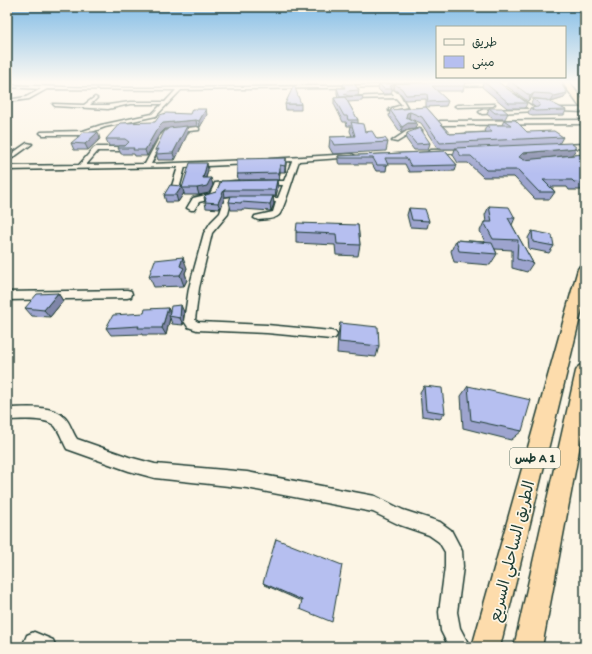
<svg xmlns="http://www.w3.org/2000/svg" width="592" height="654" font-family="Itim,'Playpen Sans Arabic',sans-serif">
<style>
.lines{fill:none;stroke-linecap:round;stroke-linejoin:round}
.minor-casing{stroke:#1f3d34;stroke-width:3}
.highway-casing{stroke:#1f3d34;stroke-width:3}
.minor{fill:#fcf5e5;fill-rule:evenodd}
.highway{fill:#fddcac;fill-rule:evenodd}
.wall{fill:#9da4ce;stroke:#1f3d34}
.shaded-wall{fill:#7f86a8;stroke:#1f3d34}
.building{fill:#b6bff0;stroke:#1f3d34}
.labels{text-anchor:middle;stroke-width:3.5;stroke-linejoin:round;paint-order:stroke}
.shield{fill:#fcf5e5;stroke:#617469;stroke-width:1}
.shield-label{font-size:12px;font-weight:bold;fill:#1f3d34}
.near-street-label{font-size:16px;fill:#1f3d34;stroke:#fcf5e5}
</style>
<rect width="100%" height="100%" fill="#fcf5e5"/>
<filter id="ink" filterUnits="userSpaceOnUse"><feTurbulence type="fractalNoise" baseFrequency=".025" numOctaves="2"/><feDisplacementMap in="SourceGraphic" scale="8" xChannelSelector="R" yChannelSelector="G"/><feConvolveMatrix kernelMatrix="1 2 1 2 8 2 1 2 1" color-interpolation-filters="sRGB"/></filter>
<g filter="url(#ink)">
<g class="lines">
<defs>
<path id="minor" d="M493 82H498L499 84 497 85 450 86 448 85Z
M7 85C135 91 264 86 393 85L395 86 393 87 181 90 156 116 105 127 84 135H43L40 133 41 132 83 131 101 125 152 114 162 104H130L108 109 55 106 53 104 84 105 95 97 97 98 90 105H108L130 102H165L176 90 47 89 29 99 7 102V100L26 97 41 89 7 87Z
M393 90 400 95 407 107 389 111V109L402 105 396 98 349 99 347 98 349 97 394 95 391 91Z
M514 94 536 109V111L482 114 479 112 482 110 529 109 512 96Z
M495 104 493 106 457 107 455 106 457 105Z
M551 104 560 108H585V112L559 111 549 106Z
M585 120V124L440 125 437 123 440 121Z
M197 127 199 128V130L170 133 165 137 151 164 250 160 253 162 250 164 185 167 179 189 175 191 171 189 178 167 7 170V166L79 165 94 148 96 147H127L130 149 127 151H98L86 165 145 164 160 136 166 130Z
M420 129 422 130V132L410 134 397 142 392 141 407 131Z
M27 143 32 144 7 162V157Z
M585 144V148L561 149 558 147 561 145Z
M431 150 468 149 471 151 468 153H429L428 152Z
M352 154 355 156 354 157 299 161C295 171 284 210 279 215 274 220 264 219 258 220L254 218 255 216 273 212 276 202H231L228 214 212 233 199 288 195 320 198 322 267 325 331 331 335 332 337 335 335 338 331 339 267 333 197 330 188 327 184 321 189 288 204 233 211 222 220 213 225 198 233 197 278 198 283 185H262L258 183 262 181H284L292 161 271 162 269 161V159Z
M235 181H238V185L221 187 216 198 199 202 194 210H191L187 208 193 198 210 194 215 183Z
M127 290 131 291 132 294 131 297 127 298 7 300V292Z
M7 408C24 408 51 404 64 417 70 422 72 432 77 439L129 457 155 464 247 472 375 496 403 510 440 522 451 530 462 551 463 567 457 612 460 628 470 647H449L441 631 439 612 445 567V552L439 542 429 535 400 525 373 512 247 488 155 478 129 471 67 449C63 442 60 432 55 426 46 417 19 420 7 420Z
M34 632 53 640 56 647H26L24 642 27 635Z"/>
<path id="highway" d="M562 82H569L585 103V110H582Z
M585 265V297L500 647H472L578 269 580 266Z
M585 363V418L542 647H514L576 371 579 366Z"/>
</defs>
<use href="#minor" class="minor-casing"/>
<use href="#highway" class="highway-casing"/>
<use href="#minor" class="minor"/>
<use href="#highway" class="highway"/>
</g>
<path class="wall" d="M372 82H423L373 84Z
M465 82 463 91H437L448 101 446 106 426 107V99L405 100 401 94 394 89 392 90 391 94H383L378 89 379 84Z
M483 82 527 103 525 108H507L482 87Z
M508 82H562L564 85 563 86 567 93 564 98 551 102 547 100 531 98 528 101 506 86Z
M343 84 359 90 358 96H363L362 101 348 102 358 120V123L365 132 377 139 388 142 386 151 333 154 329 147 330 137 352 136 350 131 351 126H347L346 122H343L334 104V98H338L337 93V88H343Z
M533 99 566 110 564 115 532 116 528 113 530 108H536L531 104Z
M285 104H301V110H286Z
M426 107 450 134 485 132 484 131 487 125H502L504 120 527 132 563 137 559 144 572 155 523 160 585 154V190H569L567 187H551L555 192 550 199H535L514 177H483L468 163H458L453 155 455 149H438L421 123 408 118 415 129 407 130 401 133 389 116 390 110Z
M489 108 508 113 505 119H493L487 114Z
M207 115 200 127 197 126 187 127 188 133 175 160H158L155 150 168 129H165L159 135 147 156H135L134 154H121L118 148 126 146H109L106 139 155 122Z
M407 133 430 143 428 150H414L406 139Z
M100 139 88 150H74L71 143Z
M445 151 457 165 455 171 409 172 405 164H387L386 171H376L372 164H339L338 162V156Z
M286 158V164L285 172H280L279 180H238L237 174Z
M208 170 206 178 213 185 209 193 199 195H184V193L178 202H166L164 195 182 186V187Z
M221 181 278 187 276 196H273L274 204 271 211 242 209V210H231L229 202 231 196 225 197 220 209 206 208 204 197 216 192Z
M489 206 515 218 512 225 533 263 527 272 512 268V250L495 249 497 254 490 265 454 262 451 251 456 240 485 242 480 231 484 222H486L485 215Z
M409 208 429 221 427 228 410 227 407 215Z
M358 225 360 245 358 256 336 255 335 245 296 243V232Z
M532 231 554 246 549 253 529 249 528 238Z
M187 268 185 273 187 280 184 286 154 287 149 276Z
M58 293 63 301 50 317 32 316 25 308Z
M168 308 170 313 184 312 183 325 172 324 170 318 166 335H142V334L111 335 106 328 144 313Z
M340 323 379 346 376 357 337 353 338 334Z
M424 386 445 413 440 419 422 416 420 392Z
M468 386 522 431 511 440 463 428 461 396Z
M342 565 301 601 265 585 263 583Z"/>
<path class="shaded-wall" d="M395 84 394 89 392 90V89L390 86Z
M534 93 531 98 528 101 530 96Z
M567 93 564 98 551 102 554 96Z
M206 109 207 115 200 127 199 121Z
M410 112 409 118 405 119 407 113Z
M196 120 197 126 187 127 188 133 175 160 173 153 186 127 165 129 159 135 147 156 145 150 157 129 163 123Z
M408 123H417L415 129 407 130 401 133 402 127Z
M98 132 100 139 88 150 85 144Z
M577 148 572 155 520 161 519 157 523 153Z
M286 158V164L285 172V166Z
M207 163 208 170 204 185 203 178Z
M280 165V172L279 180 278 173Z
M211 178 213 185 209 193 199 195 197 188Z
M277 180 278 187 276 196 275 190Z
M182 186 184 193 178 202 176 195Z
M224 190 225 197 220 209 218 203Z
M273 196 274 204 271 211 270 204Z
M183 257 187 268 185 273 187 280 184 286 180 275V266Z
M58 293 63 301 50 317 44 310Z
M181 305 184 312 183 325 180 318Z
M168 308 171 315 169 316 170 318 166 335 162 328Z"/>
<path class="building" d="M458 82H465L464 86H432L448 101 428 102 427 94 406 95 402 89 395 84 390 86 392 89H384L379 84Z
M484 82H498L527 103H509Z
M511 82H562L564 85H562L567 93 554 96 550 94 534 93 530 96Z
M343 84H354L359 90 347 91 344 94 348 96H363L340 97 337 88H345Z
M294 85 301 104H285Z
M345 97 358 120H348L347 116H344L334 98Z
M533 99 546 100 566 110 535 111 530 108 538 107 540 104Z
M426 107 450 134 492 132 487 125H511L504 120H515L527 132 554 131 563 137 440 143 422 117 410 112 407 113 406 117 417 123H408L402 127 390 110Z
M489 108H502L508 113H495Z
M192 109H206L199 121 196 120 163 123 157 129 145 150H133L134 148H118L119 146H125L129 142 125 139H106L120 123 155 122 160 115 166 113 190 114Z
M351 122 363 124 365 132 372 131 377 139 385 138 388 142 334 145 330 137 355 136Z
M187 126 173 153 156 154 159 149 155 150 164 132 169 128Z
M420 128 430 143 416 144 407 133Z
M84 132H98L85 144 71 143Z
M571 143 577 148 523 153 519 157 524 160 584 154H585V173H582L585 176V183L574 182 572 180H543L555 192H539L518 170H486L471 156H461L455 148Z
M445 151 457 165 411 166 406 158H385L388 165H377L373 158H339L338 156Z
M286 158 285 166 280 165 278 173 237 174V159Z
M190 163H207L203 178H211L207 186 197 188H182Z
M277 180 275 190H224L218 203 205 202 206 198 204 197 206 195 216 192 221 181Z
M170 185 182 186 176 195H164Z
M231 196H273L270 204 241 202V203L229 202Z
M489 206 509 207 515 218H508L533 263 517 259 518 240 493 239 484 222H492Z
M409 208 425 209 429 221 412 220Z
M297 223 358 225 360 245 337 244 336 234 296 232Z
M532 231 552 235 554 246 533 242Z
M456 240 492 243 497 254 459 251Z
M183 257 180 266 184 268 180 275 149 276 155 260Z
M58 293 44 310 25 308 37 294Z
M181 305 180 318 169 316 171 306Z
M168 308 162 328H138L139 326 106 328 113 315 144 313 145 309Z
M340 323 378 327 379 346 339 342Z
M424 386 442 388 445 413 426 410Z
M468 386 531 400 522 431 471 420Z
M276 539 342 565 332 622 300 609 302 600 263 583Z"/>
</g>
<linearGradient id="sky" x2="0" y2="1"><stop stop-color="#80bbe6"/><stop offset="0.47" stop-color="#fefaf3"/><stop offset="1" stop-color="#fefaf3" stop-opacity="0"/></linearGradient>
<rect width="592" height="174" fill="url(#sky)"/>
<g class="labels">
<rect class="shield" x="510" y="448" width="50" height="20" rx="3"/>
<g class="shield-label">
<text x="535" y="462">طس A 1</text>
</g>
<g class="near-street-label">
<text transform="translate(511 551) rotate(-76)" y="6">الطريق الساحلي السريع</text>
</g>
</g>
<rect width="592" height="654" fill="none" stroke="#fcf5e5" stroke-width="24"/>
<rect x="12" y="12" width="568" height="630" fill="none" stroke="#1f3d34" stroke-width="1.5" filter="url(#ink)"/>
<rect x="436" y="26" width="130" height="52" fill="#fcf5e5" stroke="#a4ab9e"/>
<rect x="444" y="39" width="20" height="6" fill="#fcf5e5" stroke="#a4ab9e"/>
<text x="472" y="46" font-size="12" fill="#1f3d34">طريق</text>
<rect x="444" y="56" width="20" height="12" fill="#b6bff0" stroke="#a4ab9e"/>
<text x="472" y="66" font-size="12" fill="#1f3d34">مبنى</text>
</svg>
